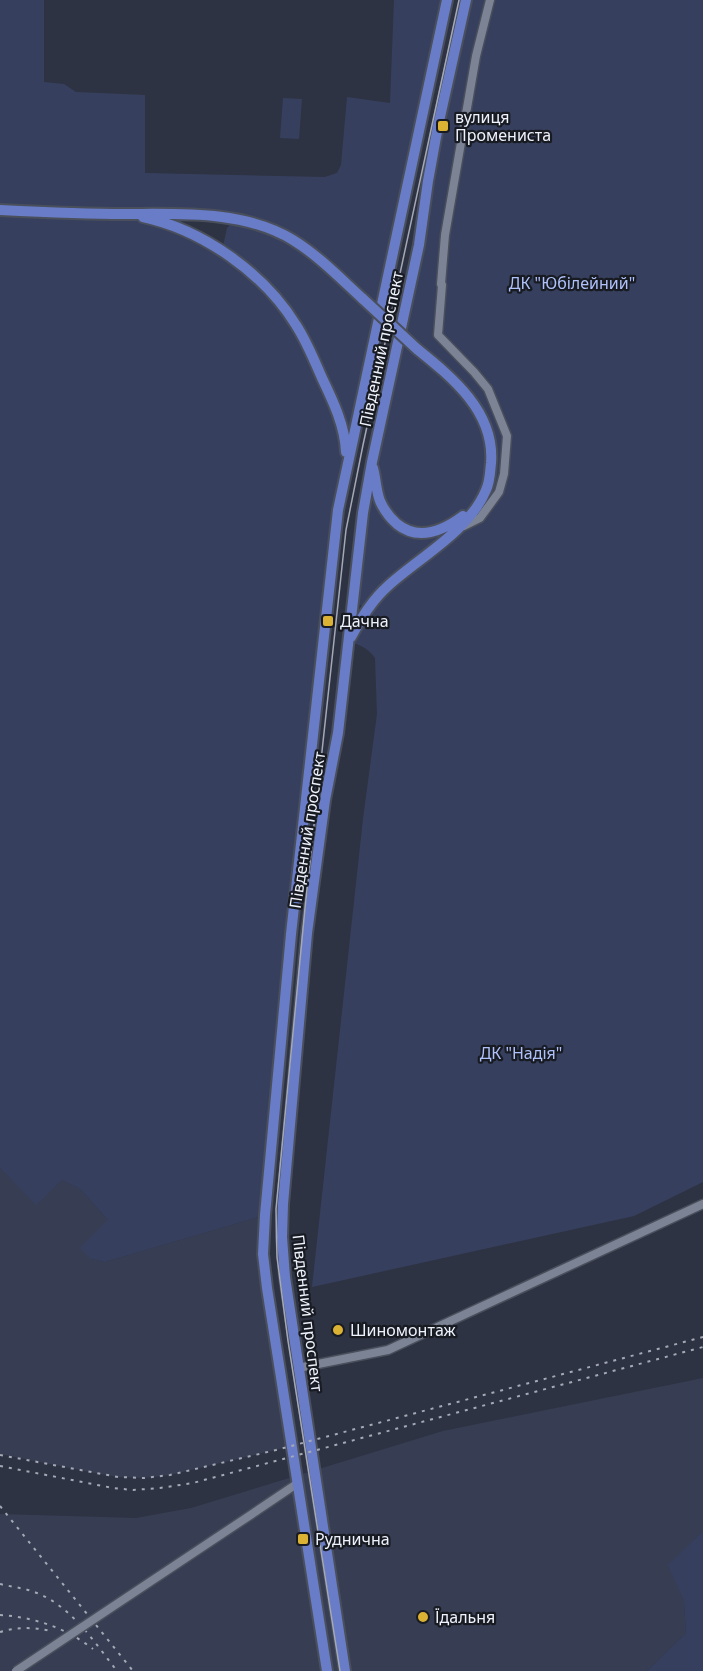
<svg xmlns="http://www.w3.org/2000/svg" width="703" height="1671" font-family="'Noto Sans',sans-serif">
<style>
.built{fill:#373e53}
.green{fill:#36405e;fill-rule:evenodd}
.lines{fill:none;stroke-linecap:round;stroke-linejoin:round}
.minor-casing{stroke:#4a4f5c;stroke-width:11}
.major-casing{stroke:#4a4f5c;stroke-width:14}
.minor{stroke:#7c8395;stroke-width:8}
.major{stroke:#697cc8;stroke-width:10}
.tram{stroke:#a5a9b6;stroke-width:1.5}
.rail{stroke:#a5a9b6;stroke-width:2;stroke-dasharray:3 6;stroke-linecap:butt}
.minor-bridge-casing{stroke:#4a4f5c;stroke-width:11;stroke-linecap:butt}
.major-bridge-casing{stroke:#4a4f5c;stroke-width:14;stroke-linecap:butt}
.minor-bridge{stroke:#7c8395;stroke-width:8}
.major-bridge{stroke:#697cc8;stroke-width:10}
.poi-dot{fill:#dbb233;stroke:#181b22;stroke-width:2}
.labels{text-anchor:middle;stroke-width:4.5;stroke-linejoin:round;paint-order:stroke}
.poi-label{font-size:16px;fill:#eef2fc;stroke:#181b22;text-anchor:start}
.park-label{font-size:16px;fill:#aec1fb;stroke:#181b22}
.street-label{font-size:16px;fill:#eef2fc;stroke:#181b22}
</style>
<rect width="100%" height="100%" fill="#2e3343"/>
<path class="built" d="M0 1168 36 1204 62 1180 80 1189 108 1220 91 1259 105 1262 265 1215 263 1237 292 1446 170 1475 144 1478 118 1477 95 1473 0 1454Z
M703 1378V1531L669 1565 684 1601 686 1633 647 1671H0V1514L136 1518 191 1508 443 1431Z"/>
<path class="green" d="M0 0H44V82L64 84 76 92 145 95V173L325 177 337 173 341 165 347 97 390 103 394 0H447L338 510 265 1215 105 1262 91 1259 80 1248 108 1220 80 1189 62 1180 36 1205 0 1168ZM146 218 236 219 227 228 222 251Z
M466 0H703V1182L634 1216 312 1287 363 819 377 714 375 658C368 648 360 645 348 641L368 606 352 604 363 513Z
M283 98 302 99 299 139 280 138Z
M703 1531V1671H647L686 1633 684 1601 668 1565Z"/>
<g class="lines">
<defs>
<path id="minor" d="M441 284 445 235 476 56 490 0
M442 285 438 335 474 372 488 389 507 436 504 474 499 492 480 518 464 526
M298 1368 388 1350 703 1204
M255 1512 298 1483"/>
<path id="major" d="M0 210C41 212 83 214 124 214 180 214 244 210 293 240 319 256 341 279 363 299
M143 217C203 230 264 273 296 325 307 342 314 360 322 378 333 401 345 426 346 452
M373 468C376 479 376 491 380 501 384 510 389 517 397 524 418 541 443 531 463 516
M351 637C362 617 372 600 389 585 420 557 470 530 486 490 490 482 490 472 491 463 495 412 453 378 417 349
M327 1671 267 1288 263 1254 265 1215 291 934 338 510 447 0
M345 1671 285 1277 282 1237 283 1204 307 933 325 800 338 733 363 513 372 462 419 245 428 181 438 126 466 0"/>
</defs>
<use href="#minor" class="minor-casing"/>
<use href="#major" class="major-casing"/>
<use href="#minor" class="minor"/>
<use href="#major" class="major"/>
<path class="tram" d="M340 1671 288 1341 277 1257 276 1209 305 908 346 530 363 445 459 0"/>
<path class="rail" d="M0 1455 118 1477 144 1478 170 1475 276 1450 703 1337
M0 1466 113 1488 133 1490 160 1488 193 1483 703 1347
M0 1506 133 1671
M0 1584C12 1587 25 1588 37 1593 72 1607 95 1643 117 1671
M0 1615C34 1617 66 1628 93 1649
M0 1632C17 1627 34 1627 51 1631"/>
<defs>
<path id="minor-bridge" d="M16 1671 255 1512"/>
<path id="major-bridge" d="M363 299 417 349"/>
</defs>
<use href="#minor-bridge" class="minor-bridge-casing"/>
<use href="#major-bridge" class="major-bridge-casing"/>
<use href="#minor-bridge" class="minor-bridge"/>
<use href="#major-bridge" class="major-bridge"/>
</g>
<g class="poi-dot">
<rect x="437" y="120" width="12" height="12" rx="3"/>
<rect x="322" y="615" width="12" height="12" rx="3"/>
<circle cx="338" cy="1330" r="6"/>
<rect x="297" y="1533" width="12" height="12" rx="3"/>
<circle cx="423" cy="1617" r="6"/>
</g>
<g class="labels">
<g class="poi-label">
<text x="455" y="123">вулиця<tspan x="455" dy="18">Промениста</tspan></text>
<text x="340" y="627">Дачна</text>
<text x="350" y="1336">Шиномонтаж</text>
<text x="315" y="1545">Руднична</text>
<text x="435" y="1623">Їдальня</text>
</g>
<g class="park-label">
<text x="572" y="289">ДК "Юбілейний"</text>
<text x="521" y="1059">ДК "Надія"</text>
</g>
<g class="street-label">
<text transform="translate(381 349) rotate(-78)" y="6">Південний проспект</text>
<text transform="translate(307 830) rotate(-81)" y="6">Південний проспект</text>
<text transform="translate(308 1313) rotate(83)" y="6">Південний проспект</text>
</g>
</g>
</svg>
